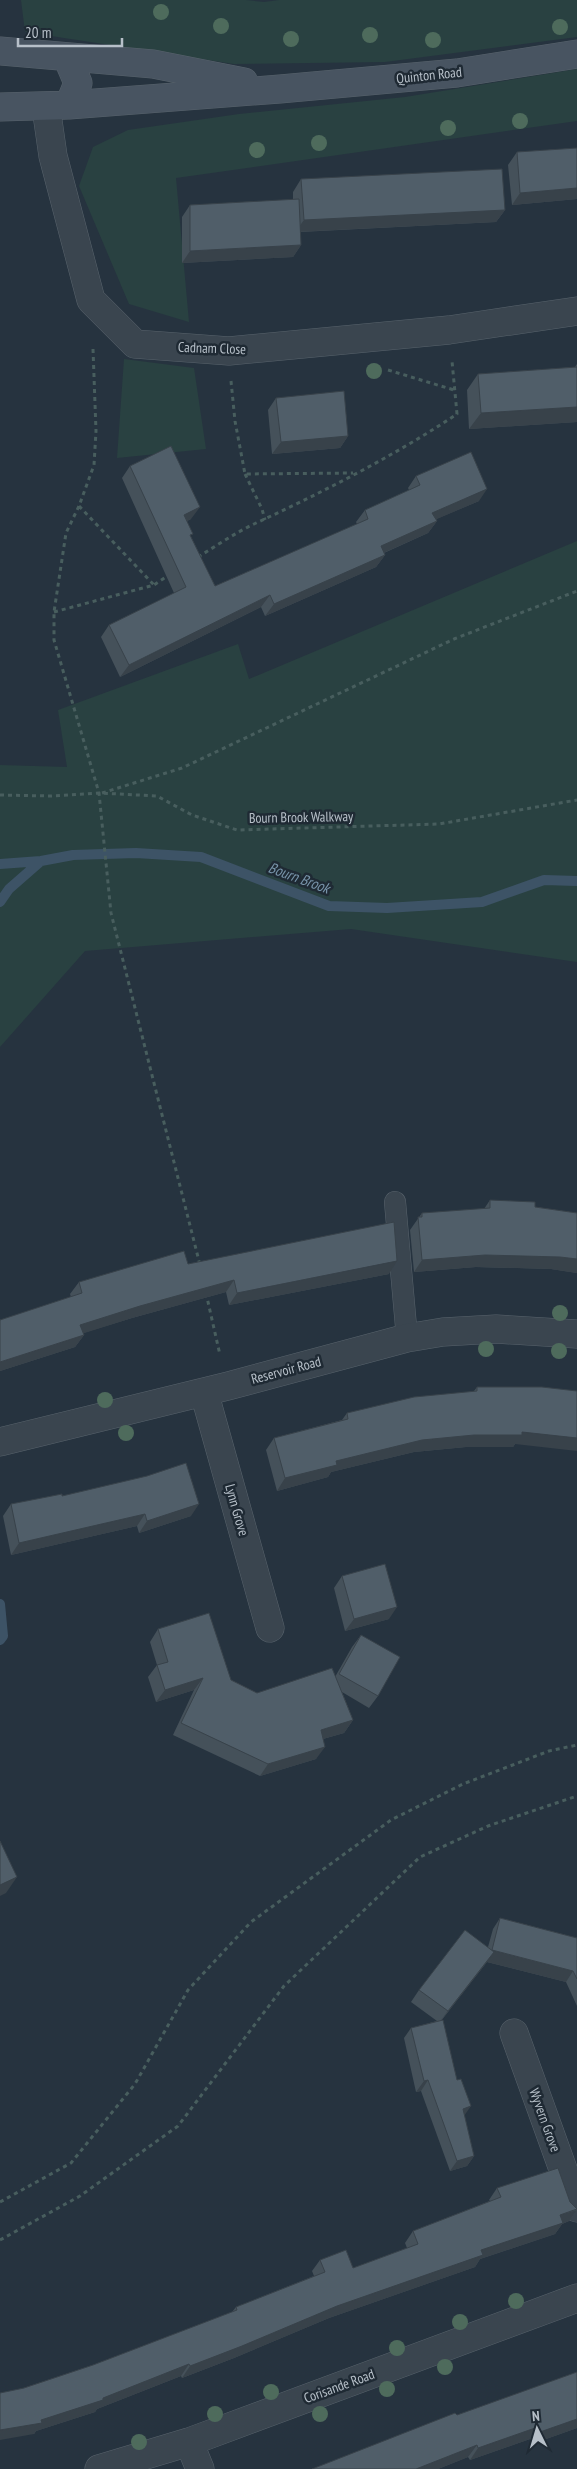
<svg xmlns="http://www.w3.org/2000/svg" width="577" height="2469" font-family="'PT Sans Narrow',sans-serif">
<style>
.green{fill:#294141}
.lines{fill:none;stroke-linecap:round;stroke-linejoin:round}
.stream{stroke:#3d5366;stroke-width:10}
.lane-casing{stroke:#58636c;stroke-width:22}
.street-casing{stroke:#58636c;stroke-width:29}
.secondary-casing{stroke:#58636c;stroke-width:29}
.path{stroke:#485e5e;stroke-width:3;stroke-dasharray:4 4;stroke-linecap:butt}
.lane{stroke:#3a454f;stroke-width:21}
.street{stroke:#3a454f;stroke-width:28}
.secondary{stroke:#485461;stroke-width:28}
.tree{fill:#4e6b5c}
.wall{fill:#45515a}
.shaded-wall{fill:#38424a}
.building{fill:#505e69;stroke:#38424a}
.labels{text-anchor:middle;stroke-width:5;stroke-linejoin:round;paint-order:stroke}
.street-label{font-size:14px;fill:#b7c0c9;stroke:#1f2a34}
.water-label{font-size:15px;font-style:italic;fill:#7894aa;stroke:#1f2a34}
</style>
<rect width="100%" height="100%" fill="#26333f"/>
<path class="green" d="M21 0H246L264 2 279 0H577V37L385 62 234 64 25 32Z
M577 69V121L176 178 189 322 129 304 79 186 93 147 128 130 239 114 405 97Z
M124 359 194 368 206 449 117 458Z
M577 541V962L351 929 85 951 0 1047V765L67 767 58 710 238 644 249 679Z"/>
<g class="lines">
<path class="stream" d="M0 864 41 861 73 855 136 853 201 857 329 906 387 908 482 902 544 880 577 881
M0 902 9 889 41 861
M0 1604 3 1636 0 1640"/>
<defs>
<path id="lane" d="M395 1202 407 1338"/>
<path id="street" d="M46 107 53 156 91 300 135 344 229 351 449 330 577 311
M204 1392 270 1628
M0 1442 228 1386 407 1338 443 1332 496 1329 577 1334
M514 2033 577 2208
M189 2442 200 2469
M99 2469 189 2442 577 2298"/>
<path id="secondary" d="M0 51 153 64 244 82
M67 57 78 83 69 105
M0 107 69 105 280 89 457 73 577 54"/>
</defs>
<use href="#lane" class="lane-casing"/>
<use href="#street" class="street-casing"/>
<use href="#secondary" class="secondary-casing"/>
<path class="path" d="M93 349 96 431 94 465 79 506 66 533 54 612V640L99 793 111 913 200 1265
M388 370 454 390
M231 381 235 421 245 474 353 473
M245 474 262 509 265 520
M79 506 154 585
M198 557C216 546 235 533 254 524 323 492 394 456 457 414L452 361
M54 612 154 585 169 575
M102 793 182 768 454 639 577 591
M0 795 51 796 99 793 157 796 192 815 237 830 439 824 577 800
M206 1293 220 1355
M0 2202 71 2163 135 2084 188 1990 251 1922 391 1820 463 1784 549 1751 577 1745
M0 2240 80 2196 178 2126 284 1986 420 1857 488 1826 577 1796"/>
<use href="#lane" class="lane"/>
<use href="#street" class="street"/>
<use href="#secondary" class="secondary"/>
</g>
<g class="tree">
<circle cx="161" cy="12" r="8"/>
<circle cx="221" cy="26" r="8"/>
<circle cx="560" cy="27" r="8"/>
<circle cx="370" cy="35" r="8"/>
<circle cx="291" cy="39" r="8"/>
<circle cx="433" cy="40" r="8"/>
<circle cx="520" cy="121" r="8"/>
<circle cx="448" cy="128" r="8"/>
<circle cx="319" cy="143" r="8"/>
<circle cx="257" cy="150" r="8"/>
<circle cx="374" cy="371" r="8"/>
<circle cx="560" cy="1313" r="8"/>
<circle cx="486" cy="1349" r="8"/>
<circle cx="559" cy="1351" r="8"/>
<circle cx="105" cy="1400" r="8"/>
<circle cx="126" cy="1433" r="8"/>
<circle cx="516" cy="2301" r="8"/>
<circle cx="460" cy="2322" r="8"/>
<circle cx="397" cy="2348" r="8"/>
<circle cx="445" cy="2367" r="8"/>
<circle cx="387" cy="2389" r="8"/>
<circle cx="271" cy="2392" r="8"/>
<circle cx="215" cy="2414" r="8"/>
<circle cx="320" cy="2414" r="8"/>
<circle cx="139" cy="2442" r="8"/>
</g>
<path class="wall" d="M577 148V199L512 205 508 165 517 152Z
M301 179 505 210 496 222 300 232 301 245 293 257 182 263V217L190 205 293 200V192Z
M577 364V422L469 429 467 390 478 374 575 367Z
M276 398 348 436 340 448 272 454 268 410Z
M130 466 191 519 187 521 191 537 215 586 357 524 356 522 365 510 409 490 408 488 416 476 479 501 436 519 437 521 428 533 384 553 385 555 376 567 265 616 261 607 120 677 101 637 109 625 174 593 122 478Z
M490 1200 577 1213V1273L551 1269 476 1267 414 1272 410 1230 422 1213 484 1209Z
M188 1264 389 1274 229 1305 226 1292 132 1318 83 1333 84 1335 75 1347 0 1371V1320L71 1297 70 1294 79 1282Z
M477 1387 515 1444 513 1447H466L414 1452 331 1472 328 1477 277 1491 266 1450 274 1438 342 1420 347 1413 474 1391Z
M62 1496 191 1516 139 1533 137 1526 11 1555 3 1516 11 1504Z
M342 1576 389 1619 345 1631 334 1588Z
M158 1629 231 1680 257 1693 335 1677 352 1647 361 1635 378 1696 369 1708 342 1692 353 1720 344 1733 323 1739 316 1759 260 1776 173 1735 194 1690 156 1702 148 1677 157 1665 150 1642Z
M500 1918 577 1938V2006L566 1982 487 1962 441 2021 474 2156 467 2166 450 2171 421 2091 416 2092 404 2038 411 2028 437 2021 411 2002 419 1990 488 1947 493 1929Z
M497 2188 570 2202 577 2209V2210L569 2221 562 2224 555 2234 480 2259 475 2267 329 2318 234 2358 182 2378 181 2376 97 2409 95 2412 36 2431 34 2434 24 2388 93 2365 232 2312 236 2307 314 2276 312 2271 320 2260 353 2268 407 2248 405 2243 413 2231 490 2201 489 2200Z
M577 2372V2428L532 2444 530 2439 470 2460 468 2457 438 2469H312Z"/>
<path class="shaded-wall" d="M577 188V199L512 205 520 193Z
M505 210 496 222 295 232 304 220Z
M301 245 293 257 182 263 190 251Z
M577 407V422L469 429 481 413Z
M348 436 340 448 272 454 281 442Z
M487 489 479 501 423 525 432 513Z
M200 507 191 519 175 527 184 515Z
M437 521 428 533 372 558 381 546Z
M385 555 376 567 265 616 274 604Z
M270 595 261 607 120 677 129 665Z
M485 1255 560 1257 577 1259V1273L551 1269 476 1267 414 1272 422 1260Z
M397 1261 389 1274 229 1305 237 1293Z
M234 1280 226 1292 132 1318 72 1337 80 1325 140 1306Z
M84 1335 75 1347 0 1371V1362Z
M522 1432 577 1438V1451L515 1444 513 1447H466L414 1452 331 1472 328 1477 277 1491 285 1478 336 1461 422 1440 474 1435Z
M199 1504 191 1516 139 1533 147 1521Z
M145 1514 137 1526 11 1555 19 1543Z
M397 1607 389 1619 345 1631 354 1619Z
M203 1678 194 1690 156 1702 165 1690Z
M353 1720 344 1733 312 1742 321 1730Z
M325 1747 316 1759 260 1776 268 1764Z
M17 1877 6 1893 0 1896V1885Z
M492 1950 573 1971 566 1982 487 1962 439 2023Z
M428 2080 421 2091 416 2092 424 2081Z
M471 2106 464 2116 463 2109Z
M474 2156 467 2166 450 2171 457 2161Z
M577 2210 569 2221 562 2224 555 2234 480 2259 475 2267 329 2318 234 2358 182 2378 190 2366 337 2306 481 2250 560 2215Z
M189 2364 181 2376 97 2409 95 2412 36 2431 34 2434 0 2440V2430L41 2420 103 2398Z
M577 2419V2428L532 2444 540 2432Z
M538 2427 530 2439 470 2460 478 2448Z
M477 2445 468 2457 438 2469H416Z"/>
<path class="building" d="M577 148V188L520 193 517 152Z
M502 169 505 210 304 220 301 179Z
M299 199 301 245 190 251V205Z
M577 367V407L481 413 478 374Z
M344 391 348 436 281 442 276 398Z
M171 446 200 507 184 515 193 534 190 535 215 586 368 519 365 510 420 485 416 476 471 452 487 489 432 513 437 521 381 546 385 555 274 604 270 595 129 665 109 625 186 587 130 466Z
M490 1200 535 1202V1207L577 1213V1259L560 1257 485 1255 422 1260 418 1217H422V1213L490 1208Z
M394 1222 397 1261 237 1293 234 1280 140 1306 80 1325 84 1335 0 1362V1320L82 1293 79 1282 184 1251 188 1264Z
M477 1387H542L577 1391V1438L522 1432V1435H474L422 1440 336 1461 337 1465 285 1478 274 1438 348 1419 347 1413 414 1397 477 1391Z
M186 1463 199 1504 147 1521 145 1514 19 1543 11 1504 62 1494V1496L147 1476Z
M385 1564 397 1607 354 1619 342 1576Z
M209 1613 231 1680 257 1693 332 1668 353 1720 321 1730 325 1747 268 1764 181 1723 203 1678 165 1690 157 1665 168 1662 158 1629Z
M361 1635 400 1657 378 1696 339 1674Z
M0 1841 17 1877 0 1885Z
M500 1918 577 1938V1979L573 1971 492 1950Z
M465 1930 494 1952 448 2011 419 1990Z
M443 2020 457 2080 461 2079 471 2106 463 2109 474 2156 457 2161 428 2080 424 2081 411 2028Z
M558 2168 570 2202 577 2209 560 2215 563 2223 481 2250 483 2255 337 2306 242 2346 190 2366 189 2364 103 2398V2400L41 2420 42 2423 0 2430V2393L24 2388 93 2365 237 2310 236 2307 325 2272 320 2260 346 2250 353 2268 418 2244 413 2231 501 2197 497 2188Z
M577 2372V2419L540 2432 538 2427 478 2448 477 2445 416 2469H312L455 2413 457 2415Z"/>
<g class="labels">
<g class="street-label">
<text transform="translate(429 75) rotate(-6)" y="5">Quinton Road</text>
<text transform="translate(212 348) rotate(2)" y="5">Cadnam Close</text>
<text transform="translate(301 817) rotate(-1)" y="5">Bourn Brook Walkway</text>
<text transform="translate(286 1370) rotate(-15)" y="5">Reservoir Road</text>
<text transform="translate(237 1510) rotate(74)" y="5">Lynn Grove</text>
<text transform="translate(545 2120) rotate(70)" y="5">Wyvern Grove</text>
<text transform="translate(339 2386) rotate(-20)" y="5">Corisande Road</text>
</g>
<g class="water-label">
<text transform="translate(299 878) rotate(20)" y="5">Bourn Brook</text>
</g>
</g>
<g transform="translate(537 2429) rotate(355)" stroke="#1f2a34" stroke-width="4" paint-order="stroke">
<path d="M0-4L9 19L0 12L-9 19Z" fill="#b7c0c9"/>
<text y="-8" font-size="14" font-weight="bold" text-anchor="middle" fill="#b7c0c9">N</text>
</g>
<path d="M18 38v8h104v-8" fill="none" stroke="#b7c0c9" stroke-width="2.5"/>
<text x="25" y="38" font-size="15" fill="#b7c0c9" stroke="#1f2a34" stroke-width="4" paint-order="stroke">20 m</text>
</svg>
